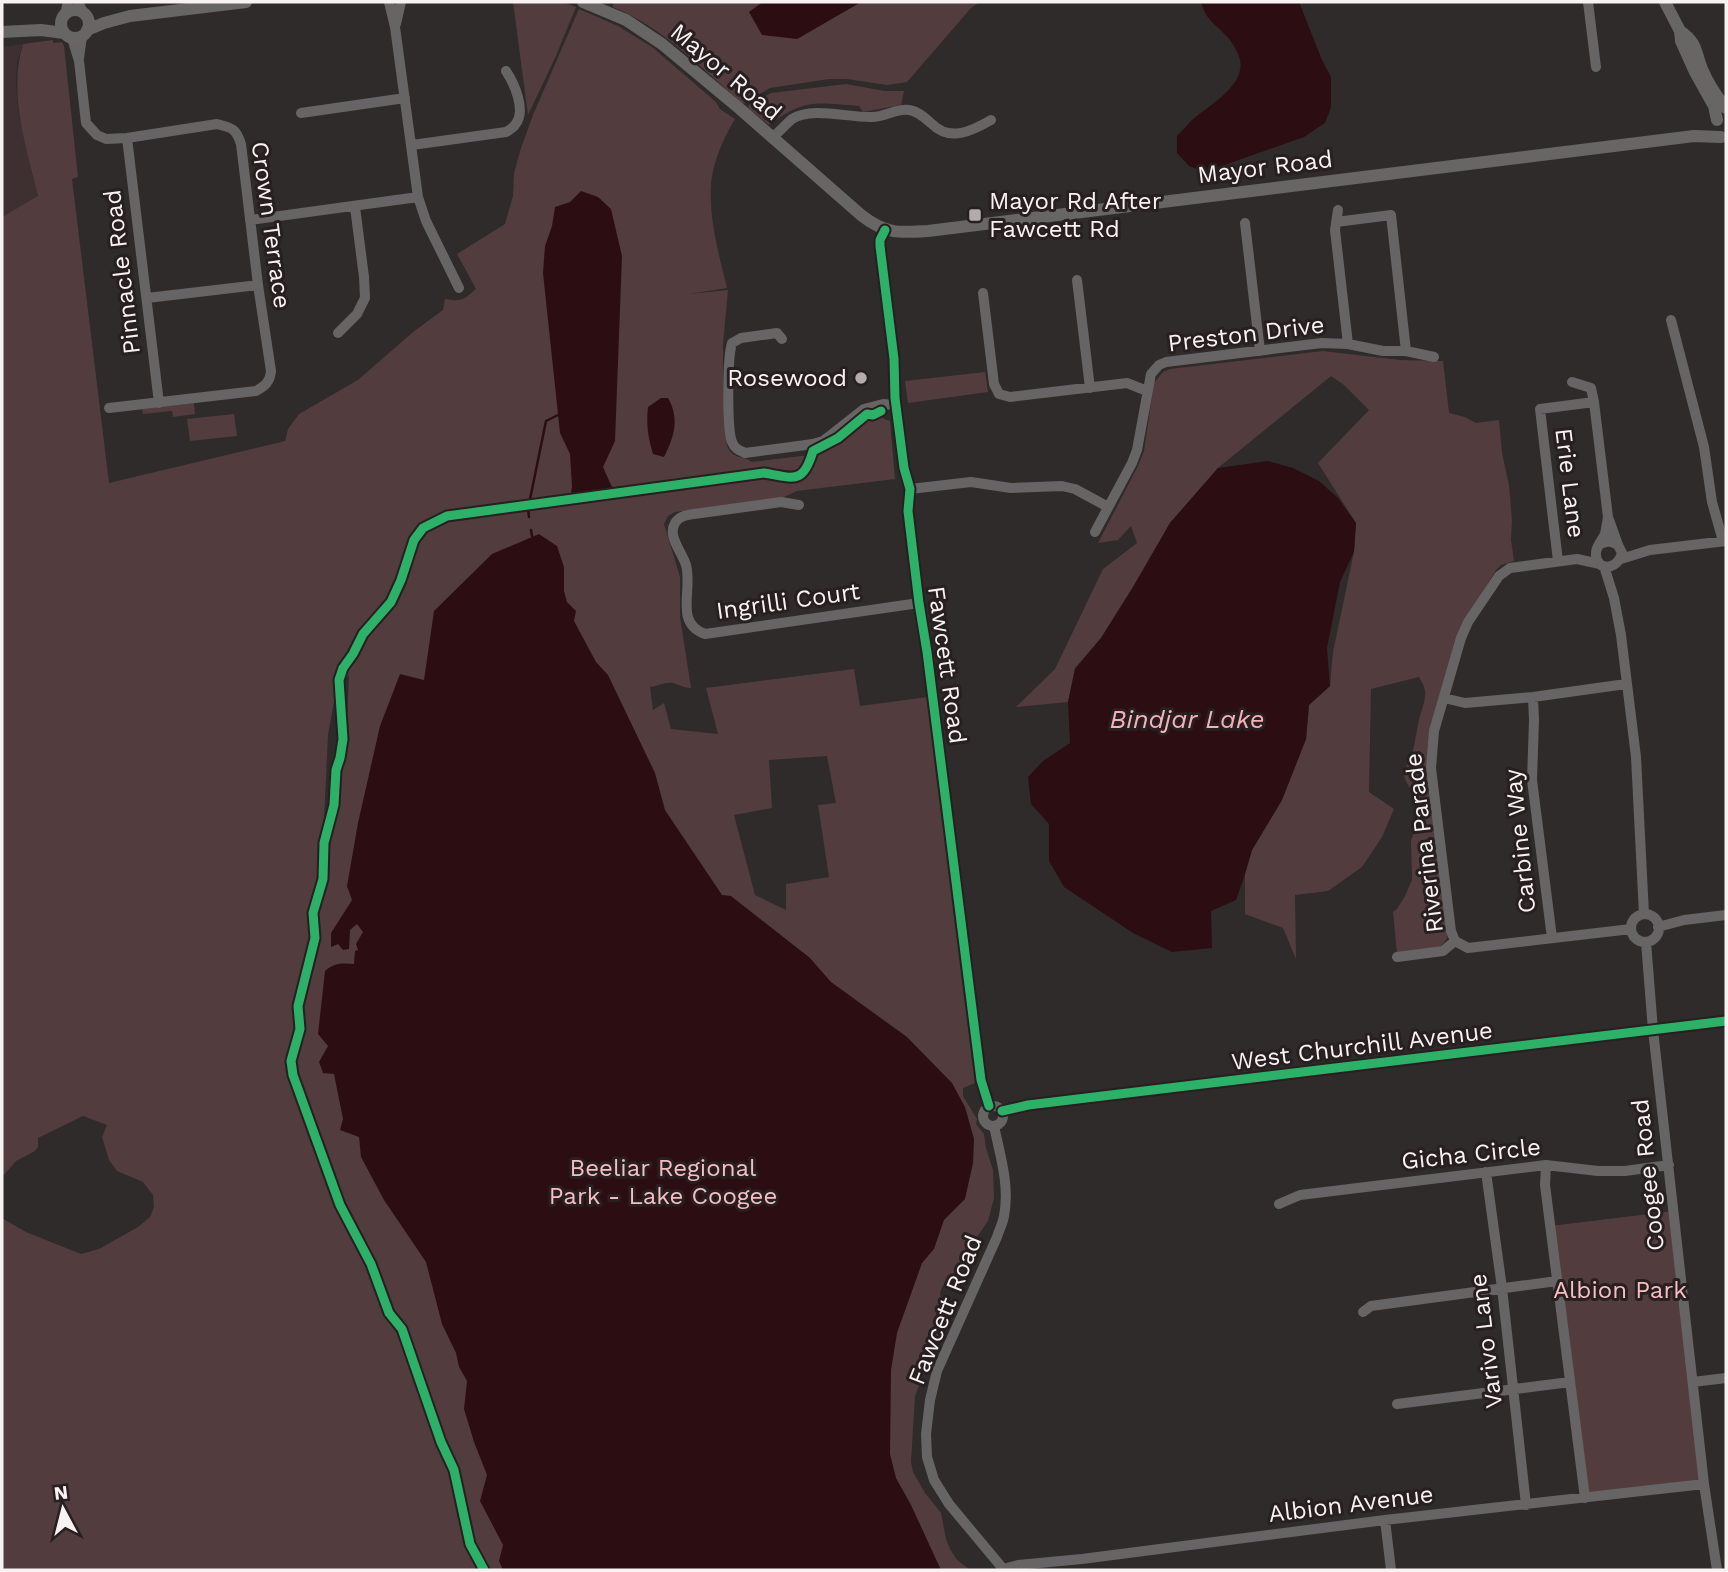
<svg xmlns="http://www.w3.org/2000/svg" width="1728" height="1572" font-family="'Work Sans',sans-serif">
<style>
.built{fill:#3e2f31}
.green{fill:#523c3e;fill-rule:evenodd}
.water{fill:#2c0e12}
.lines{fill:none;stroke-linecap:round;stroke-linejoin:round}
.stream{stroke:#2c0e12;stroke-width:2.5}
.minor{stroke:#666464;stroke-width:10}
.major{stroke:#686565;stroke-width:12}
.cycleway-casing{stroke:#271f20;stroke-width:13}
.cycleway{stroke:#2db169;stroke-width:9}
.poi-dot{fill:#b2acad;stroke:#271f20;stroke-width:2.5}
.labels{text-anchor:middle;stroke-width:6;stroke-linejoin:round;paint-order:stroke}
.street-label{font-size:24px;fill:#f8f2f3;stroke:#271f20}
.poi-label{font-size:24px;fill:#f8f2f3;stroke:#271f20;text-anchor:start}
.park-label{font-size:24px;fill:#f7bdc1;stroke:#271f20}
.water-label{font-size:26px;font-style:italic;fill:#f8b0b7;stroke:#271f20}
</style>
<rect width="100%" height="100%" fill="#2f2b2b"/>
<path class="built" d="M23 44 17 62 16 85 19 116 38 197 2 217V47Z"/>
<path class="green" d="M513 2H563L576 7 555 58 528 115Z
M613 2H763L749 12 797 39 861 2H980L971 8 907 82 887 85 847 79H829L770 88 743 104C702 69 664 28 613 7Z
M579 9 618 26 652 47 716 102 720 109 735 119C724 137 712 164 711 186 709 220 719 255 727 288L688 294 728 290 723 344V386L727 446C734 461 742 454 752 462L810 455 831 445 844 436 865 417 881 415 884 419 890 421 895 479 797 491 784 497 675 512 668 516 664 524 680 577V617L691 688C684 688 680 685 673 683 666 682 657 686 650 687L653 710 664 703 671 729 718 734 706 688 854 669 860 706 928 697 975 1083 963 1088V1096L977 1119 976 1124 984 1134 986 1148 993 1170 994 1198 988 1221 966 1253 954 1277 942 1287 940 1294 942 1301 941 1329 915 1396 911 1462 913 1472 925 1493 941 1513 946 1539 950 1549 957 1560 970 1570H488L480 1557 468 1526 459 1478 407 1335 392 1309 373 1263 342 1205 298 1080 294 1064 302 1032 299 1008 311 969 317 938 315 913 325 879 327 843 338 805 339 773 346 746 349 675 336 691 328 734 324 821 319 881 312 913 313 932 310 951 302 975 296 998 298 1028 289 1061 291 1072 339 1205 369 1262 385 1310 397 1328 430 1420 451 1470 470 1552 480 1570H2V1218L26 1232 81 1254 99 1249 138 1227 150 1217 154 1207 153 1195 143 1182 117 1171 109 1160 102 1137 107 1125 83 1116 38 1138V1147L35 1151 16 1161 2 1177V217L38 196C26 146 8 95 23 44L53 40V43L62 42 64 46 78 177 72 179 109 483 285 441 288 429 299 414 358 380 413 332 443 310 445 299C462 302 463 300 476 289L457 254 505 224 513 196 514 173 521 148 533 115ZM827 756 836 803 818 805 829 877 786 884V910L755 895 734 815 772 808 769 760Z
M846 84 885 91H904L901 105 863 112 859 106C815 103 806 98 769 125L748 108 749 105 771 93Z
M1323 351 1400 360 1443 361 1449 413 1465 417 1476 423 1499 420 1502 453 1509 485 1512 521 1511 540 1514 561 1501 565 1496 570 1462 625 1429 736 1448 935C1446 941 1443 945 1437 948L1397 954 1393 912 1397 909 1405 896 1412 880 1411 841 1422 807C1419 796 1404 785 1404 773 1404 768 1409 763 1411 758 1415 745 1416 733 1419 720 1421 710 1428 697 1424 687 1423 683 1421 681 1419 677L1371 689 1369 792 1394 809 1382 837 1362 867 1328 891 1295 895 1296 959 1283 928 1245 914V874L1252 850 1282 800 1306 739 1309 705 1330 686 1333 652 1354 552 1356 523 1318 463 1369 410 1344 385 1331 376 1218 468 1170 523 1133 587 1101 638 1075 668 1068 702 1016 707 1055 669 1103 569 1137 543 1131 526 1118 540 1098 543 1138 466 1144 451 1154 383 1163 372 1170 369Z
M985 372 988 392 908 403 905 381Z
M194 403 195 414 173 417 172 411 143 414 142 409Z
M234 414 237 436 190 441 187 419Z
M1674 1211 1704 1484 1585 1498 1550 1226Z"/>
<path class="water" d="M763 2H861L797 39 762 35 749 12Z
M1201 2H1299L1322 60 1331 77V107L1325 123 1304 137 1222 166 1203 171 1189 166 1177 153V136C1182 131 1187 125 1192 120 1207 107 1236 91 1240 70 1243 59 1235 48 1230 40 1218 25 1206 22 1201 2Z
M581 191 598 197 611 209 622 256 615 441 603 467 611 485 621 497 569 505 572 487 570 454 560 433 543 273 545 246 552 226 555 207 570 202Z
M661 398H668C680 419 674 437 664 457L653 454C648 437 646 424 648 407Z
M1268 461 1293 468 1319 481 1338 498 1356 523 1354 552 1340 582 1327 648 1330 686 1309 705 1306 739 1282 800 1252 850 1245 874 1236 900 1211 911 1212 948 1172 952 1133 933 1064 887 1049 861V824L1031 804 1028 777 1043 761 1070 743 1068 702 1075 669 1101 638 1133 587 1170 523 1218 468Z
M539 534 557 546 564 567V591L567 602 576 611 574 621 596 662 608 675 655 773 665 810 722 895 731 896 810 958 831 982 907 1037 952 1083 965 1107 974 1139 973 1163 965 1199 944 1220 934 1249 922 1263 897 1333 891 1370 890 1454 896 1478 911 1505 941 1570H503L499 1561 503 1545 480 1501 487 1475 474 1442 464 1409 467 1381 459 1367 456 1353 442 1324 426 1262 384 1200 361 1157 359 1137 340 1130 343 1119 334 1074 323 1073 319 1062 328 1046 318 1034 325 971C334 963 342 963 354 964L355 951 358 950 356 944 363 932 357 924 350 930 349 949 343 950 338 944 331 947V933L352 900 347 886 358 823 380 726 400 674 424 680 434 611 492 554Z"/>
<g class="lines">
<path class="stream" d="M529 517 528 509 546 421 558 415
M531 530 532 536"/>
<path class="minor" d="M78 2 84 14
M389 2 395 27 418 197 426 221 459 288
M1588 2 1596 67
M65 14 68 2
M396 24 401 2
M72 38 79 61 86 123 97 135 106 139 127 138 217 124C232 128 236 128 241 144L258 285 271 371C270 382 265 386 256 391L109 408
M79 58 82 36
M301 113 405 98
M127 138 159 403
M772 138C779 132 785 125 792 119 812 106 849 118 872 117 885 117 897 108 909 110 918 111 925 118 932 124 950 142 972 131 991 120
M412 145 506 132C509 130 513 128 515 125 527 111 514 83 506 71
M1338 210 1335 230 1348 344
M250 220 418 197
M1336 222 1391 215 1406 351
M1245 223 1260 351
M885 230 880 240V246L894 359 895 398 904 468 910 489 908 511 910 528 919 603 927 652 981 1080 989 1106
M1077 280 1090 388
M983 293 994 384 999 394 1010 397 1127 383 1147 391
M147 298 258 285
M1671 320 1704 447 1712 502 1723 541
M338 333 357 314 365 298 364 277 355 207
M782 339 777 333 741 338 732 343C727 359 727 429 732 442 735 449 739 450 745 453L813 444 823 441 831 435 864 409 883 404 896 405
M1572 382 1591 388 1594 402 1608 517 1618 545
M910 489 971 482 1011 488 1062 486 1075 489 1108 507
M799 505 781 502 694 514C687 515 679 516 675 523 667 536 682 552 686 565 693 590 674 623 705 634L919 603
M1095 532 1132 463 1137 450 1151 374 1159 365 1166 362 1322 343 1348 344 1383 351H1406L1434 357
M1600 544 1609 541 1618 545 1622 553C1618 570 1597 572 1596 555 1595 547 1602 541 1605 534 1606 529 1607 523 1608 517
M1621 559 1650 550 1726 541
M1558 561 1540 409 1594 402
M1600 564 1577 559 1510 568 1499 576 1468 622 1461 638 1434 731 1431 768 1451 931 1455 941 1468 948 1631 929
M1604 566 1614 598 1621 635 1636 757 1644 914
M1533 697 1534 720 1532 780 1552 938
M1444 698 1465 703 1533 697 1626 684
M1631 928a14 14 0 1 1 28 0a14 14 0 1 1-28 0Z
M1658 927 1684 920 1726 915
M1646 942 1653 1030 1704 1484 1717 1570
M1397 957 1443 951 1455 941
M983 1116a10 10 0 1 1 20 0a10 10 0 1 1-20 0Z
M1002 1111 1028 1105 1726 1021
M994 1126C1000 1155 1010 1186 1004 1216 1003 1223 999 1230 997 1237L937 1371 930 1400 926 1434 927 1457 934 1480 949 1504 1004 1570
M1546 1165 1545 1185 1585 1498
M1486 1172 1502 1288 1526 1505
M1279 1204 1300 1195 1546 1165 1598 1171H1625L1669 1165
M1363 1312 1371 1306 1557 1281
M1693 1382 1726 1378
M1397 1404 1570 1382
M1385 1520 1391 1570
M1003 1569 1018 1565 1082 1559 1385 1520 1704 1484"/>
<path class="major" d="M583 2 626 20 662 44 740 109 861 215C885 234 899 233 928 231L1694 136 1721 137
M1665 2 1680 31 1681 41 1695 72 1714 106 1717 120
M61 24a14 14 0 1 1 28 0a14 14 0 1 1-28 0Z
M87 30 104 23 130 16 246 2
M1680 31C1698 43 1695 52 1702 69 1708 83 1717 97 1726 108
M2 32 41 30 64 33"/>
<defs>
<path id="cycleway" d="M885 230 880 240V246L894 359 895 398 904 468 910 489 908 511 910 528 919 603 927 652 981 1080 989 1106
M1002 1111 1028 1105 1726 1021
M484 1570 470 1544 454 1470 441 1442 402 1329 389 1313 371 1264 340 1205 293 1075 291 1061 300 1029 298 1006 315 938 313 913 323 879 324 843 334 805 336 770 340 758 343 739 339 680 343 668 353 654 363 634 391 602 401 580 414 540 423 528 447 516 764 473C794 478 803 485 813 451L838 438 867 414 873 415 881 411"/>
</defs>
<use href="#cycleway" class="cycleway-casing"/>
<use href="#cycleway" class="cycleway"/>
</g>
<g class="poi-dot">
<rect x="968" y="208" width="14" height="14" rx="3.5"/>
<circle cx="861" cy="378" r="7"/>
</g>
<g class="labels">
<g class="street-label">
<text transform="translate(726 72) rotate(40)" y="8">Mayor Road</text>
<text transform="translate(1265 167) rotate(-7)" y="8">Mayor Road</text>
<text transform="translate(271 225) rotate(82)" y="8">Crown Terrace</text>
<text transform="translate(122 272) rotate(-97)" y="8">Pinnacle Road</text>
<text transform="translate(1246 334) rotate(-7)" y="8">Preston Drive</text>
<text transform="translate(1570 483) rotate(83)" y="8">Erie Lane</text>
<text transform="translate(788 601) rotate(-8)" y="8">Ingrilli Court</text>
<text transform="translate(947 665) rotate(82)" y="8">Fawcett Road</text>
<text transform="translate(1520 841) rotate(-96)" y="8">Carbine Way</text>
<text transform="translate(1424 843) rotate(-97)" y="8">Riverina Parade</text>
<text transform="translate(1362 1046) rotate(-7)" y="8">West Churchill Avenue</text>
<text transform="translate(1471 1154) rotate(-6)" y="8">Gicha Circle</text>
<text transform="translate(1648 1175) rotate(-96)" y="8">Coogee Road</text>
<text transform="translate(945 1310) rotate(-68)" y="8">Fawcett Road</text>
<text transform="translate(1486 1341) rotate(-97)" y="8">Varivo Lane</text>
<text transform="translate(1351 1504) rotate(-7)" y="8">Albion Avenue</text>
</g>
<g class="poi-label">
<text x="989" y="209">Mayor Rd After<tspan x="989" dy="28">Fawcett Rd</tspan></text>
<text x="847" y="386" text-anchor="end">Rosewood</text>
</g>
<g class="park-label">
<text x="663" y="1176">Beeliar Regional<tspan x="663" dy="28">Park - Lake Coogee</tspan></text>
<text x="1620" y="1298">Albion Park</text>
</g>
<g class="water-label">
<text x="1187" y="728">Bindjar Lake</text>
</g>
</g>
<rect width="1728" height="1572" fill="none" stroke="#f8f2f3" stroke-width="7"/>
<g transform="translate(63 1509) rotate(353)" stroke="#271f20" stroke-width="5" paint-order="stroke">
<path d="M0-5L12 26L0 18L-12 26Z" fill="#f8f2f3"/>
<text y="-10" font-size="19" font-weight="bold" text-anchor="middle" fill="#f8f2f3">N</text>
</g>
</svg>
